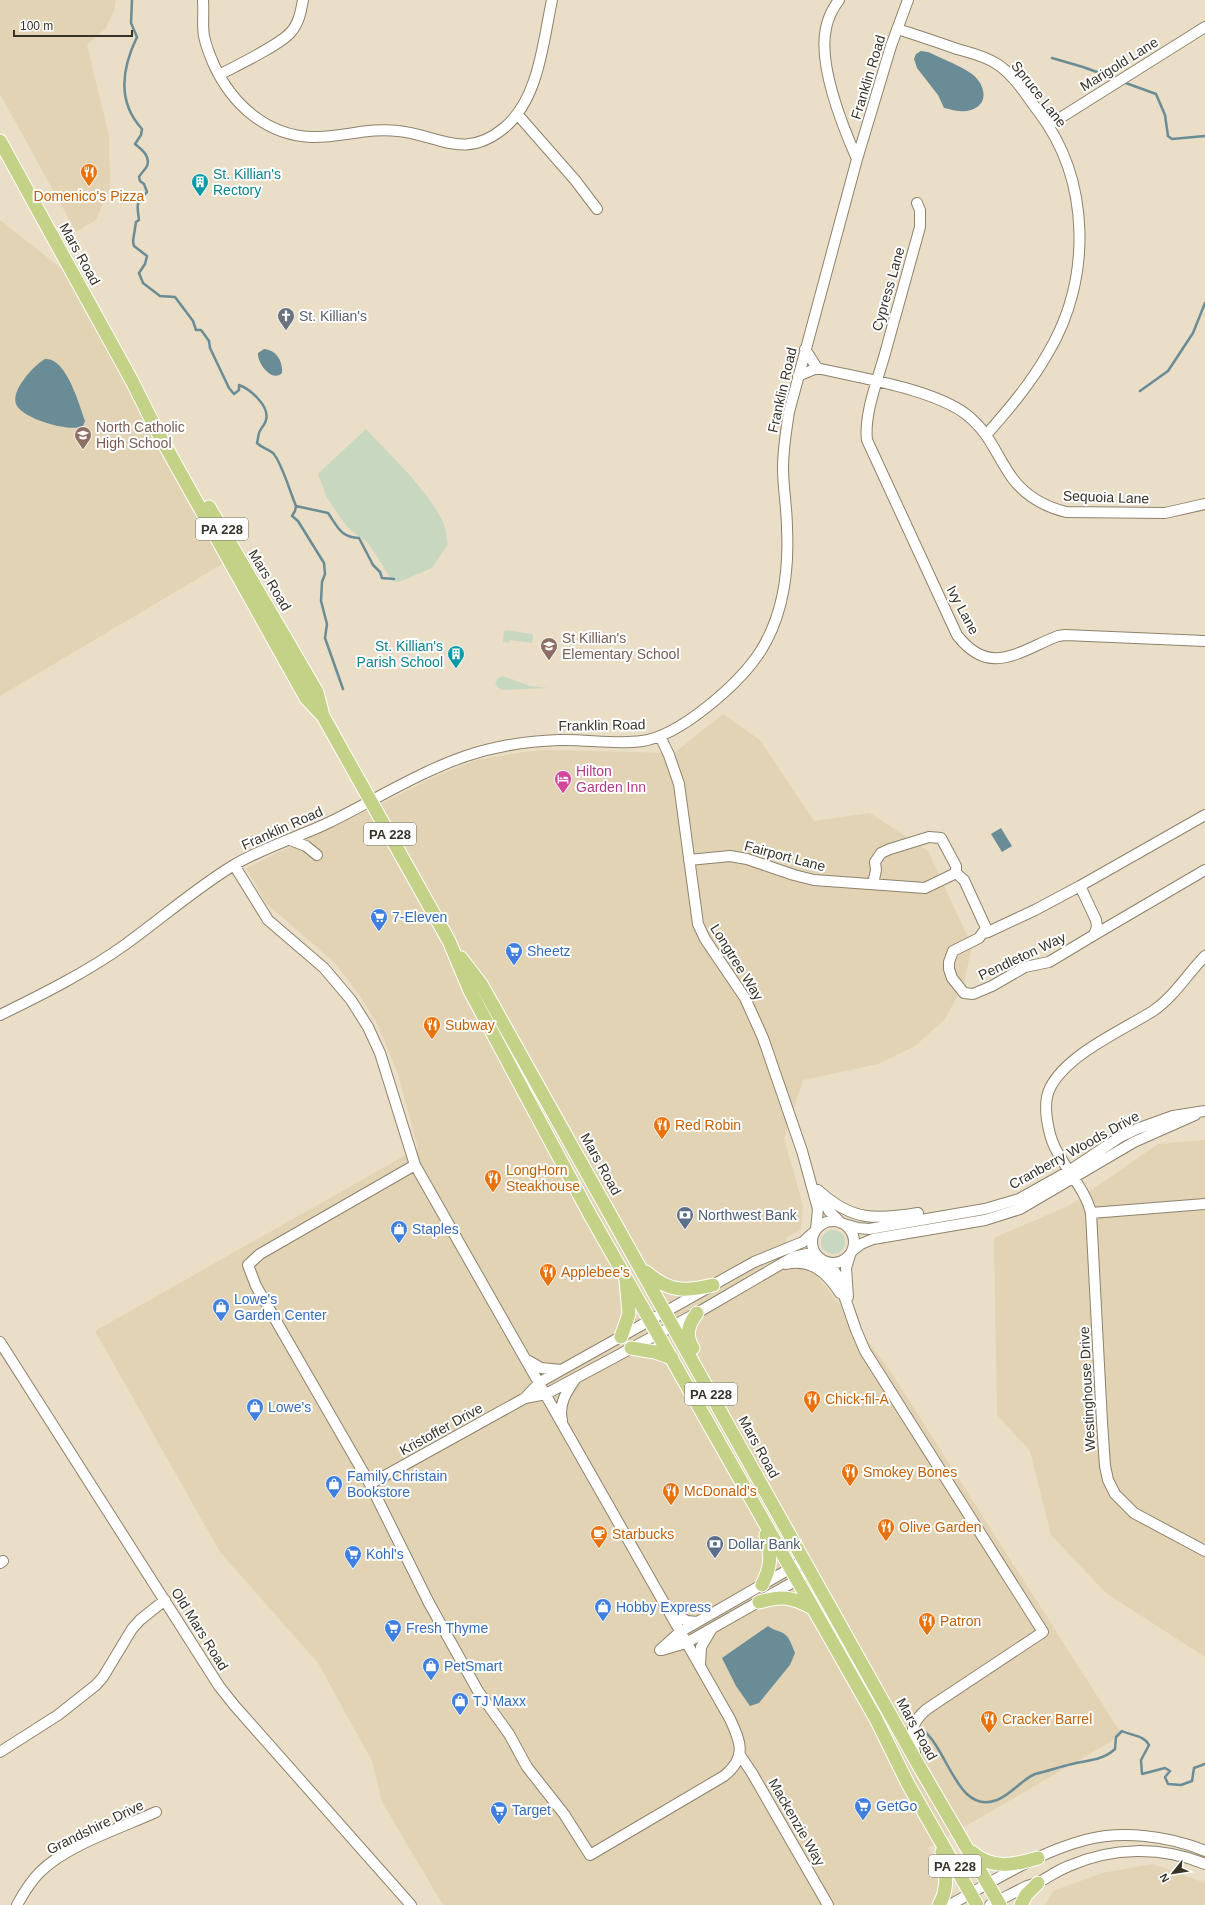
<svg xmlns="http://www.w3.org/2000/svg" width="1205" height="1905" font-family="Helvetica,sans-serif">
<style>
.built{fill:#e2d3b5}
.green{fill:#c8d8c0}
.water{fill:#6a8c96}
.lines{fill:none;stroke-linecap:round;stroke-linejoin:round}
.stream{stroke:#6a8c96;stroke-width:2.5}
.minor-casing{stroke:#8d826c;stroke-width:12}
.major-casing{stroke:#fff;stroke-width:15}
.minor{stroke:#fff;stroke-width:10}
.major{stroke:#c4d288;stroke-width:13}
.labels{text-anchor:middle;stroke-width:4;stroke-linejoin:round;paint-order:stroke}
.shield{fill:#fff;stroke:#737069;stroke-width:1}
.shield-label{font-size:13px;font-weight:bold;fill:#373329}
.street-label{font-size:14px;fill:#373329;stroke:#fff}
.culture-label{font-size:14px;fill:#0d838f;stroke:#fff;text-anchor:start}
.food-label{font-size:14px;fill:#c56008;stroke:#fff;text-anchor:start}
.worship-label{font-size:14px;fill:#5b616d;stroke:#fff;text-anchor:start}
.education-label{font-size:14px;fill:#785e54;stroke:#fff;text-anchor:start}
.hotel-label{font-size:14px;fill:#b23c85;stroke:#fff;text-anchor:start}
.shop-label{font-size:14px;fill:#366cbe;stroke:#fff;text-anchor:start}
.service-label{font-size:14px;fill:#4e5e75;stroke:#fff;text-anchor:start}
</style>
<rect width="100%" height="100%" fill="#eadec6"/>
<path class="built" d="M0 0H116L114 10 106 28 87 45 109 136 110 187 96 220 76 232 0 94Z
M0 220 77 281 229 560 0 696Z
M723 714 760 740 814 821 870 813 928 851 972 946 964 983 945 1019 915 1046 878 1064 803 1080 784 1139 803 1205 801 1230 785 1238 797 1265 813 1270 889 1369 1122 1735 928 1848 959 1905H443L382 1802 372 1761 318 1663 220 1552 95 1331 418 1148 398 1074 378 1025 360 996 334 962 266 903 246 868 387 801 438 775 477 760 523 752 548 750 674 753Z
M1205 1140V1657L1106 1593 1051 1535 1030 1451 997 1415 994 1238 1070 1205 1158 1144Z
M1153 1864 1205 1883V1905H1045L1053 1891 1102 1873Z"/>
<path class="green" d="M366 429C390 455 427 489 442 520 446 527 446 536 448 544L432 568 399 582 393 581 389 576 369 544 347 527 327 498 318 474 322 470Z
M506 630 532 634 533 636 532 643 510 640 509 643 503 642 504 631Z
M503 676 530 686 549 688 502 690 498 688 495 683 498 678Z
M821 1242a12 12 0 1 1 24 0a12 12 0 1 1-24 0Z"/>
<path class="water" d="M921 51 928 52C943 59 959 65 972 74 985 84 990 104 971 110 962 113 953 110 944 108L938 95 917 68 914 59 916 54Z
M264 349C277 350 283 362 282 373 272 383 257 363 258 353Z
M45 359C66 357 79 404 85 421L83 426C69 433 21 418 16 404 11 390 34 365 45 359Z
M1001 828 1012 846 1002 852 991 834Z
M768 1626C773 1630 777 1630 783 1633 790 1637 792 1646 795 1653L790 1665 759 1703 750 1706 736 1686 722 1658Z"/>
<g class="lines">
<path class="stream" d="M132 0 131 23 137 37C122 68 117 102 142 129L141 135 135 144C141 149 151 156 147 166 145 170 141 173 139 177L140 181 144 184 147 192C135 205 137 203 139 220L136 222 133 241 134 246 147 256 145 264 139 273 143 283 160 296 175 297 193 321 196 330H201L209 341 210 348 229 388 234 394 239 390V385C250 389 270 406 266 420 265 425 260 429 259 433 258 437 258 439 257 443 262 448 268 449 273 453 282 463 290 492 296 506L328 513C338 527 340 537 359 538L373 565 380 572 382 578 394 579
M1052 58 1083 67 1116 79
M1123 82 1156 94 1165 115 1168 136 1172 139 1205 136
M1140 391 1168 371 1193 333 1205 303
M296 506 295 511 292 516 298 521 324 563 325 574 322 582 321 601 327 624 325 638 343 689
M924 1731C949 1752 958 1815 997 1800 1012 1794 1021 1780 1035 1774 1048 1771 1059 1767 1072 1764 1087 1760 1102 1761 1115 1749L1116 1737 1122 1731C1132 1736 1144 1735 1149 1745L1141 1760 1142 1774 1165 1768 1170 1771 1165 1777 1168 1784 1181 1785 1192 1781 1194 1768 1205 1764"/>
<defs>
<path id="minor" d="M203 0C204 12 202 25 204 36 206 46 210 56 214 65 232 104 266 135 311 137 340 138 369 127 398 131 439 135 464 161 504 128 539 99 543 42 552 0
M839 0C833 8 828 18 826 28 818 64 842 125 857 159
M897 29C917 35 937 42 957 49 971 53 985 56 997 64 1014 75 1026 95 1038 111 1091 180 1092 279 1048 353 1031 383 1009 409 986 435
M219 75C236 66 280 45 291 32 299 23 301 11 303 0
M518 115 575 180 597 209
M1049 125 1205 27
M917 203 920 210V227C908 270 896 313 884 357 877 381 864 415 867 440L957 635C990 678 1019 651 1058 636L1065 635 1205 641
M817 368C859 378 934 389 967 415 991 434 996 456 1013 479 1026 496 1046 507 1066 512L1165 513 1205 504
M798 376 817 368 805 349
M660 736 669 755 679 784 698 924 705 939 745 998 763 1038 802 1151 818 1209 816 1229
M290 840 306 846 317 855
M689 860 730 856 747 859 794 875 814 880 925 888 956 873 964 880 986 928 979 938 953 951 949 962V969L952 978 964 993 973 994 992 986 1025 967 1049 962 1094 935 1097 927 1096 920 1080 886 1205 815
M234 865 268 920 324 968 351 1000 368 1027 380 1053 415 1165 260 1254 248 1265 256 1286 370 1484 429 1603 478 1691 509 1734 527 1767 564 1814 590 1855 724 1776C747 1757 741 1743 730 1719L415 1165
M873 884 876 870 875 862 881 853 890 849 929 837 941 838 956 866V873
M983 933 988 932 1035 910 1080 886
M1094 935 1205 870
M1205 956C1188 973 1174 997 1153 1011 1123 1030 1067 1054 1050 1088 1044 1100 1046 1117 1049 1130 1055 1161 1084 1183 1091 1213L1102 1422 1105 1466 1108 1480 1115 1494 1134 1513 1205 1551
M0 1015C43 994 87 972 126 944 162 918 196 888 234 865 264 847 299 837 330 822 375 800 419 772 466 756 496 746 527 741 559 740 586 739 615 745 642 741 680 736 739 684 760 652 783 616 789 571 787 529 787 508 783 488 783 468 783 449 786 431 789 412L857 159 891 46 908 0
M818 1190C851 1221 876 1220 918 1213
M821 1195 829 1211 841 1223
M1091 1213 1205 1204
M812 1242a21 21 0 1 1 42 0a21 21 0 1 1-42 0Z
M844 1224 858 1228 869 1229 985 1209 1019 1199 1069 1171 1120 1137 1137 1129 1173 1116 1205 1111
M852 1251 861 1244 873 1239 985 1220 1020 1209 1134 1142 1195 1115
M824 1261 832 1268 837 1275 856 1330 865 1351 1043 1632 927 1709C911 1722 910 1733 915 1752
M786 1264C811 1258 827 1273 840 1293
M848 1297 846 1268 850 1255
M0 1342 219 1686 234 1705 411 1905
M529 1361 541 1368 561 1370
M525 1398 540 1382 754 1262 803 1242 814 1232
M562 1420C558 1404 567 1391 576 1378
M370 1484 525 1398 546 1394 697 1313 793 1257 807 1254 821 1259
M0 1563 3 1561
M670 1611 687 1621 697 1622
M660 1650 680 1632 805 1560
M662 1650 686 1643 811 1572
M700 1665 701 1647 711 1630
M0 1752 58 1715 96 1685 103 1677 132 1629 140 1620 165 1600
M740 1755 752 1773 828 1905
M17 1905C23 1894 30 1882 40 1872 67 1845 121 1828 156 1812
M950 1905C991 1882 1039 1852 1085 1840 1122 1830 1170 1836 1205 1851
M990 1905C1002 1899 1013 1893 1025 1887 1030 1885 1035 1884 1039 1882 1049 1877 1058 1870 1069 1866 1112 1847 1161 1846 1205 1864"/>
<path id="major" d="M0 141 132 381 157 431 306 698 323 716 449 941 470 991 589 1213 876 1719 908 1784 977 1905
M209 507 317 692 323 716
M461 958 481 984 919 1766 1000 1905
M646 1272C669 1292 684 1292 713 1285
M621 1337 629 1314 626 1280
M631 1348 655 1352 672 1358
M693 1348C685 1335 688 1325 697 1313
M762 1585C772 1565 771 1556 766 1535
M759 1602C781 1596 792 1596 812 1608
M972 1852C992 1870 1014 1865 1038 1858
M939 1905C949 1889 946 1869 942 1852
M1021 1905 1026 1895 1038 1883"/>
</defs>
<use href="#minor" class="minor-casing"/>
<use href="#major" class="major-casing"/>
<use href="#minor" class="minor"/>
<use href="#major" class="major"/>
</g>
<defs>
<symbol id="restaurant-pin" viewBox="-11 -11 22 30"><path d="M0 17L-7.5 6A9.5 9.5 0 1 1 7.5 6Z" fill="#e8710a" stroke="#fff"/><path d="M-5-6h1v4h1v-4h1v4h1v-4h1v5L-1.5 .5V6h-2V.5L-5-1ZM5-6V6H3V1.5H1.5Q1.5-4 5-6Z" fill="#fff"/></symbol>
<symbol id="building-pin" viewBox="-11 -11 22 30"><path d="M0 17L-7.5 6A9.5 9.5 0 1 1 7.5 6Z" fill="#0f9aa8" stroke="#fff"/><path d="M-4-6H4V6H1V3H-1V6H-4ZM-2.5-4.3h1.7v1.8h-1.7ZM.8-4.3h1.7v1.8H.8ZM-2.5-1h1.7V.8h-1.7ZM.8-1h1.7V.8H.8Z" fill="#fff"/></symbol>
<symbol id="church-pin" viewBox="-11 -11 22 30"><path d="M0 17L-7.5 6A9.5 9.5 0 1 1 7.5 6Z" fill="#6b7280" stroke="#fff"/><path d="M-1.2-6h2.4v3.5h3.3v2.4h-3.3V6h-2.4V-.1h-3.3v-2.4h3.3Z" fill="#fff"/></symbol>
<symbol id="school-pin" viewBox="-11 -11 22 30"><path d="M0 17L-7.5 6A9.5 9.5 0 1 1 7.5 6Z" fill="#8d6e63" stroke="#fff"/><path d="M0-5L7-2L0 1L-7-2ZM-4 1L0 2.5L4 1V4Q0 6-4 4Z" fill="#fff"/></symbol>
<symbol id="hotel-pin" viewBox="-11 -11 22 30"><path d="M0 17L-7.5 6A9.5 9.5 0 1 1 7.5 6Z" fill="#d1479c" stroke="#fff"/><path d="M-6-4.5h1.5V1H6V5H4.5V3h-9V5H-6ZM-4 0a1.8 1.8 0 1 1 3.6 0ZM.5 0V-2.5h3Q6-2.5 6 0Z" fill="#fff"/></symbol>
<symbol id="supermarket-pin" viewBox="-11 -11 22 30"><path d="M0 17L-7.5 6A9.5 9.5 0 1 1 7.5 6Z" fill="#3f7fe0" stroke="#fff"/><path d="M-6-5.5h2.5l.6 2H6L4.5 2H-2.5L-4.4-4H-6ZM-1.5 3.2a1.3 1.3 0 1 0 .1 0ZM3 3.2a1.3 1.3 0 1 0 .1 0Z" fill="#fff"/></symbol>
<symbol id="bank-pin" viewBox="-11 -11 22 30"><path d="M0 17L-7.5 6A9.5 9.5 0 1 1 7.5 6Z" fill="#5c6f8a" stroke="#fff"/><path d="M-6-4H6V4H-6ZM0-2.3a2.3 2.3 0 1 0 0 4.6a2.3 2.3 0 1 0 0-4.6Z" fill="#fff"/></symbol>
<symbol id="shop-pin" viewBox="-11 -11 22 30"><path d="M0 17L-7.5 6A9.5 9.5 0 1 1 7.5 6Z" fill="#3f7fe0" stroke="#fff"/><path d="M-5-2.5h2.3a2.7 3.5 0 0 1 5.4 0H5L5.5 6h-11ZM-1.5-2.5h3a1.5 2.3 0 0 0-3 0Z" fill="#fff"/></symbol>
<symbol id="cafe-pin" viewBox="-11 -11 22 30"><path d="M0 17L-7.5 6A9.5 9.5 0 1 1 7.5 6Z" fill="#e8710a" stroke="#fff"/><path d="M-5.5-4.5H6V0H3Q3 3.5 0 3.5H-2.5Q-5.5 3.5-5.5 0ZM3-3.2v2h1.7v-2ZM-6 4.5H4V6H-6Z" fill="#fff"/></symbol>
</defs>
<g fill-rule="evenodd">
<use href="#restaurant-pin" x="79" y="162" width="20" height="27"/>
<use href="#building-pin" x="190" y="172" width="20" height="27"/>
<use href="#church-pin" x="276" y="306" width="20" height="27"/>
<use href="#school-pin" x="73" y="425" width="20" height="27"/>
<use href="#school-pin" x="539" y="636" width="20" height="27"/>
<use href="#building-pin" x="446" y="644" width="20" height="27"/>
<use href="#hotel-pin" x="553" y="769" width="20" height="27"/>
<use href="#supermarket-pin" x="369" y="907" width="20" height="27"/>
<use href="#supermarket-pin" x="504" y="941" width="20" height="27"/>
<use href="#restaurant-pin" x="422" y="1015" width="20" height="27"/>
<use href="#restaurant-pin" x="652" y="1115" width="20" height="27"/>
<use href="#restaurant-pin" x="483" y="1168" width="20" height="27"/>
<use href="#bank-pin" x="675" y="1205" width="20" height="27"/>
<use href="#shop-pin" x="389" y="1219" width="20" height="27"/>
<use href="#restaurant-pin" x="538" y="1262" width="20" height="27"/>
<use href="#shop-pin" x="211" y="1297" width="20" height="27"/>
<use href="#restaurant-pin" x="802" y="1389" width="20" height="27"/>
<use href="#shop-pin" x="245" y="1397" width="20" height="27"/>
<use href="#restaurant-pin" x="840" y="1462" width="20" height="27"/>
<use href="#shop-pin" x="324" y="1474" width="20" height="27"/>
<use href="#restaurant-pin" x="661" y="1481" width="20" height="27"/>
<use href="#restaurant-pin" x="876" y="1517" width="20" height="27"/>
<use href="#cafe-pin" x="589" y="1524" width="20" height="27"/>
<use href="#bank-pin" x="705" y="1534" width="20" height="27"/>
<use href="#supermarket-pin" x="343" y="1544" width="20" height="27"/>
<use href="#shop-pin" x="593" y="1597" width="20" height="27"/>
<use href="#restaurant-pin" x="917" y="1611" width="20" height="27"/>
<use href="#supermarket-pin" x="383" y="1618" width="20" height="27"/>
<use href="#shop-pin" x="421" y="1656" width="20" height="27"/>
<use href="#shop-pin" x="450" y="1691" width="20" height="27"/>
<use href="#restaurant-pin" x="979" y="1709" width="20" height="27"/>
<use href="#supermarket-pin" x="853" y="1796" width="20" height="27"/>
<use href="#supermarket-pin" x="489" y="1800" width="20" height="27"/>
</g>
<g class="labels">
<g class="shield">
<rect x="196" y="518" width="52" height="22" rx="3"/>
<rect x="364" y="823" width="52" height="22" rx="3"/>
<rect x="685" y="1383" width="52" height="22" rx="3"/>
<rect x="929" y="1855" width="52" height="22" rx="3"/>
</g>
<g class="shield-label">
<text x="222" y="534">PA 228</text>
<text x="390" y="839">PA 228</text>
<text x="711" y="1399">PA 228</text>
<text x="955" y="1871">PA 228</text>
</g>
<g class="street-label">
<text transform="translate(1119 64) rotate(-32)" y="5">Marigold Lane</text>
<text transform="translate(868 77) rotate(-73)" y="5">Franklin Road</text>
<text transform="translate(1039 94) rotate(52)" y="5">Spruce Lane</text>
<text transform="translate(80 254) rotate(61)" y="5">Mars Road</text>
<text transform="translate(888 289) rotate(-74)" y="5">Cypress Lane</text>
<text transform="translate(782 390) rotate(-77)" y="5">Franklin Road</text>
<text transform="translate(1106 497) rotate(2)" y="5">Sequoia Lane</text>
<text transform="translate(270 580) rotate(59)" y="5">Mars Road</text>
<text transform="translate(963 610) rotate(62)" y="5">Ivy Lane</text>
<text transform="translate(602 725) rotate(-1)" y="5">Franklin Road</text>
<text transform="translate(282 828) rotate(-24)" y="5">Franklin Road</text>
<text transform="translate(785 856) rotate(15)" y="5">Fairport Lane</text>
<text transform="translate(1022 956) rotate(-25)" y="5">Pendleton Way</text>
<text transform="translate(737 962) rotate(58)" y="5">Longtree Way</text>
<text transform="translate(1074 1150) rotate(-29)" y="5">Cranberry Woods Drive</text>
<text transform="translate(601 1164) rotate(61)" y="5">Mars Road</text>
<text transform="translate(1087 1389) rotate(-93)" y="5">Westinghouse Drive</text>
<text transform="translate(441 1429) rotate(-29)" y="5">Kristoffer Drive</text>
<text transform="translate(759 1447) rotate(61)" y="5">Mars Road</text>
<text transform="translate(200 1629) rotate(58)" y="5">Old Mars Road</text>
<text transform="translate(917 1729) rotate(61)" y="5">Mars Road</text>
<text transform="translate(797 1822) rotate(60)" y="5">Mackenzie Way</text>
<text transform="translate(95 1827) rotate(-26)" y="5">Grandshire Drive</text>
</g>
<g class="culture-label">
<text x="213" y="179">St. Killian's<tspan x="213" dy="16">Rectory</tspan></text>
<text x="443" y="651" text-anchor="end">St. Killian's<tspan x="443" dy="16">Parish School</tspan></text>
</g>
<g class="food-label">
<text x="89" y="201" text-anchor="middle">Domenico's Pizza</text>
<text x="445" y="1030">Subway</text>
<text x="675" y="1130">Red Robin</text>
<text x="506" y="1175">LongHorn<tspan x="506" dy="16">Steakhouse</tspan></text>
<text x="561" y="1277">Applebee's</text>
<text x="825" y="1404">Chick-fil-A</text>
<text x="863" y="1477">Smokey Bones</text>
<text x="684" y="1496">McDonald's</text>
<text x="899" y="1532">Olive Garden</text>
<text x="612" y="1539">Starbucks</text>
<text x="940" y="1626">Patron</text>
<text x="1002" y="1724">Cracker Barrel</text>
</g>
<g class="worship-label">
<text x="299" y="321">St. Killian's</text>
</g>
<g class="education-label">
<text x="96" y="432">North Catholic<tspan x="96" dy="16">High School</tspan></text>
<text x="562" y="643">St Killian's<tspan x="562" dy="16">Elementary School</tspan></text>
</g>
<g class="hotel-label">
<text x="576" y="776">Hilton<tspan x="576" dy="16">Garden Inn</tspan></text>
</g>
<g class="shop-label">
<text x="392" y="922">7-Eleven</text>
<text x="527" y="956">Sheetz</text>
<text x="412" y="1234">Staples</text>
<text x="234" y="1304">Lowe's<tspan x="234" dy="16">Garden Center</tspan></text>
<text x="268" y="1412">Lowe's</text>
<text x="347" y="1481">Family Christain<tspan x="347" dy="16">Bookstore</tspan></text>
<text x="366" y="1559">Kohl's</text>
<text x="616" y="1612">Hobby Express</text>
<text x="406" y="1633">Fresh Thyme</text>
<text x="444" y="1671">PetSmart</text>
<text x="473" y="1706">TJ Maxx</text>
<text x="876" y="1811">GetGo</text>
<text x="512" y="1815">Target</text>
</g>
<g class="service-label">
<text x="698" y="1220">Northwest Bank</text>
<text x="728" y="1549">Dollar Bank</text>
</g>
</g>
<g transform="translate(1173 1873) rotate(240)" stroke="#ffffff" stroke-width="3" paint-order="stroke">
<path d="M0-3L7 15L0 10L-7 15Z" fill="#373329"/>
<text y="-6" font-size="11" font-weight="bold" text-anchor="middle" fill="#373329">N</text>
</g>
<path d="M14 30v6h118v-6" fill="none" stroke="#373329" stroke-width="2"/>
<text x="20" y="30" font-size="12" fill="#373329" stroke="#ffffff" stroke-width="3" paint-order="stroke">100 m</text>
</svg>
